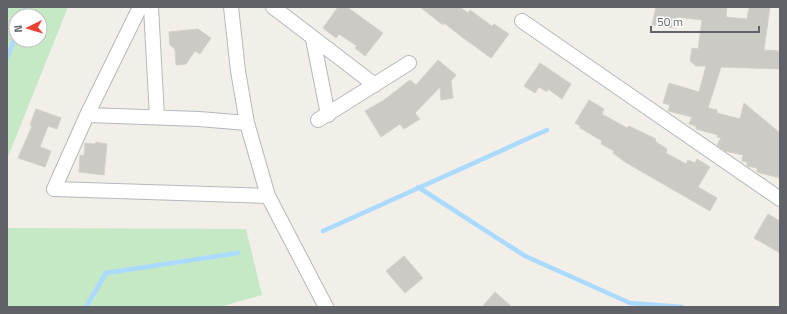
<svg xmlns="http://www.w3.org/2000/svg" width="787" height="314" font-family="'Titillium Web',sans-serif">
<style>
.green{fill:#c5e8c5;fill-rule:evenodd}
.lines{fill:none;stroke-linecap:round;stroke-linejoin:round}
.stream{stroke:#aadaff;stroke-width:4.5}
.building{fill:#cccac5;stroke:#d6d1c6}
.street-casing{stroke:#b5b8bc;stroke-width:16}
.street{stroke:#fff;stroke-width:14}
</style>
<rect width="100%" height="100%" fill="#f1efe8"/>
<path class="green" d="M7 7H68L7 159ZM16 16H40V40H16Z
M7 228 246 229 262 295 219 307H7Z"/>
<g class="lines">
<path class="stream" d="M24 16 25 7
M7 58 16 35
M418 187 525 256 630 303 682 307
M323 231 547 130
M86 307 106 273 238 253"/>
</g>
<path class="building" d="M338 7H347L383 33 365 56 355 48 357 46 339 34 336 38 323 28Z
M420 7H460L468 13 470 10 492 26 494 24 509 34 491 58 462 37 444 23 443 25Z
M656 7H727L726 17 747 19 749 7H770L764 50 780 51V69L721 67 708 108 717 110V113L740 119 744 103 780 133V178L757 172V168L747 166V162L742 161 743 155 725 151 717 145 721 138 717 137 718 135 696 129V126L689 124 692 117 668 111 670 105 663 103 669 83 699 92 706 66H696L690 61 692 48 698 49 702 20 677 17 676 28 652 25Z
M198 29 211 38 200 54 195 51 186 64 176 65 175 49 170 45 169 32Z
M438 60 456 75 451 81 453 98 441 100 440 87 415 113 420 119 404 129 400 124 381 137 365 111 384 100 410 80 416 85Z
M540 63 571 84 562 99 548 89 547 92 539 87 535 93 524 86Z
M589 100 604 109 602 114 627 128 629 126 656 139 655 141 667 149 666 153 686 164 688 160 695 163 697 159 710 167 698 187 717 198 710 211 625 162 613 153 614 151 601 144 602 141 580 128V126L575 123Z
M36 109 61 118 57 129 48 126 40 147 51 151 45 167 18 158 32 126 30 125Z
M96 142 107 144 104 175 79 172 80 155 84 156 85 143 95 144Z
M768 214 780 221V253L754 238Z
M404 256 423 278 405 293 386 271Z
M495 292 512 307H482Z"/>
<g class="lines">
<defs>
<path id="street" d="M140 7 87 115 54 189 268 196
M151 7 157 117
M231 7 238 71 247 123 268 196 326 307
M273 7 375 85
M522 21 780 199
M313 39 328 115
M87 115 199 119 247 123
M318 120 409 63"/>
</defs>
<use href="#street" class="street-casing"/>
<use href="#street" class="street"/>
</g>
<rect width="787" height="314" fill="none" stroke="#5f6368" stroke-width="16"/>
<g transform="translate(28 28) rotate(265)"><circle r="19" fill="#ffffff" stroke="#bfc1c3"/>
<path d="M0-3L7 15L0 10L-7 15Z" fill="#ea4335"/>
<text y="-6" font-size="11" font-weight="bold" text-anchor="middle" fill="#5f6368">N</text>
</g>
<path d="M651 26v6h108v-6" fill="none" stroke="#5f6368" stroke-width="2"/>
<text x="657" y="26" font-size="12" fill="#5f6368" stroke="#ffffff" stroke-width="3" paint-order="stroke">50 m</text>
</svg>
